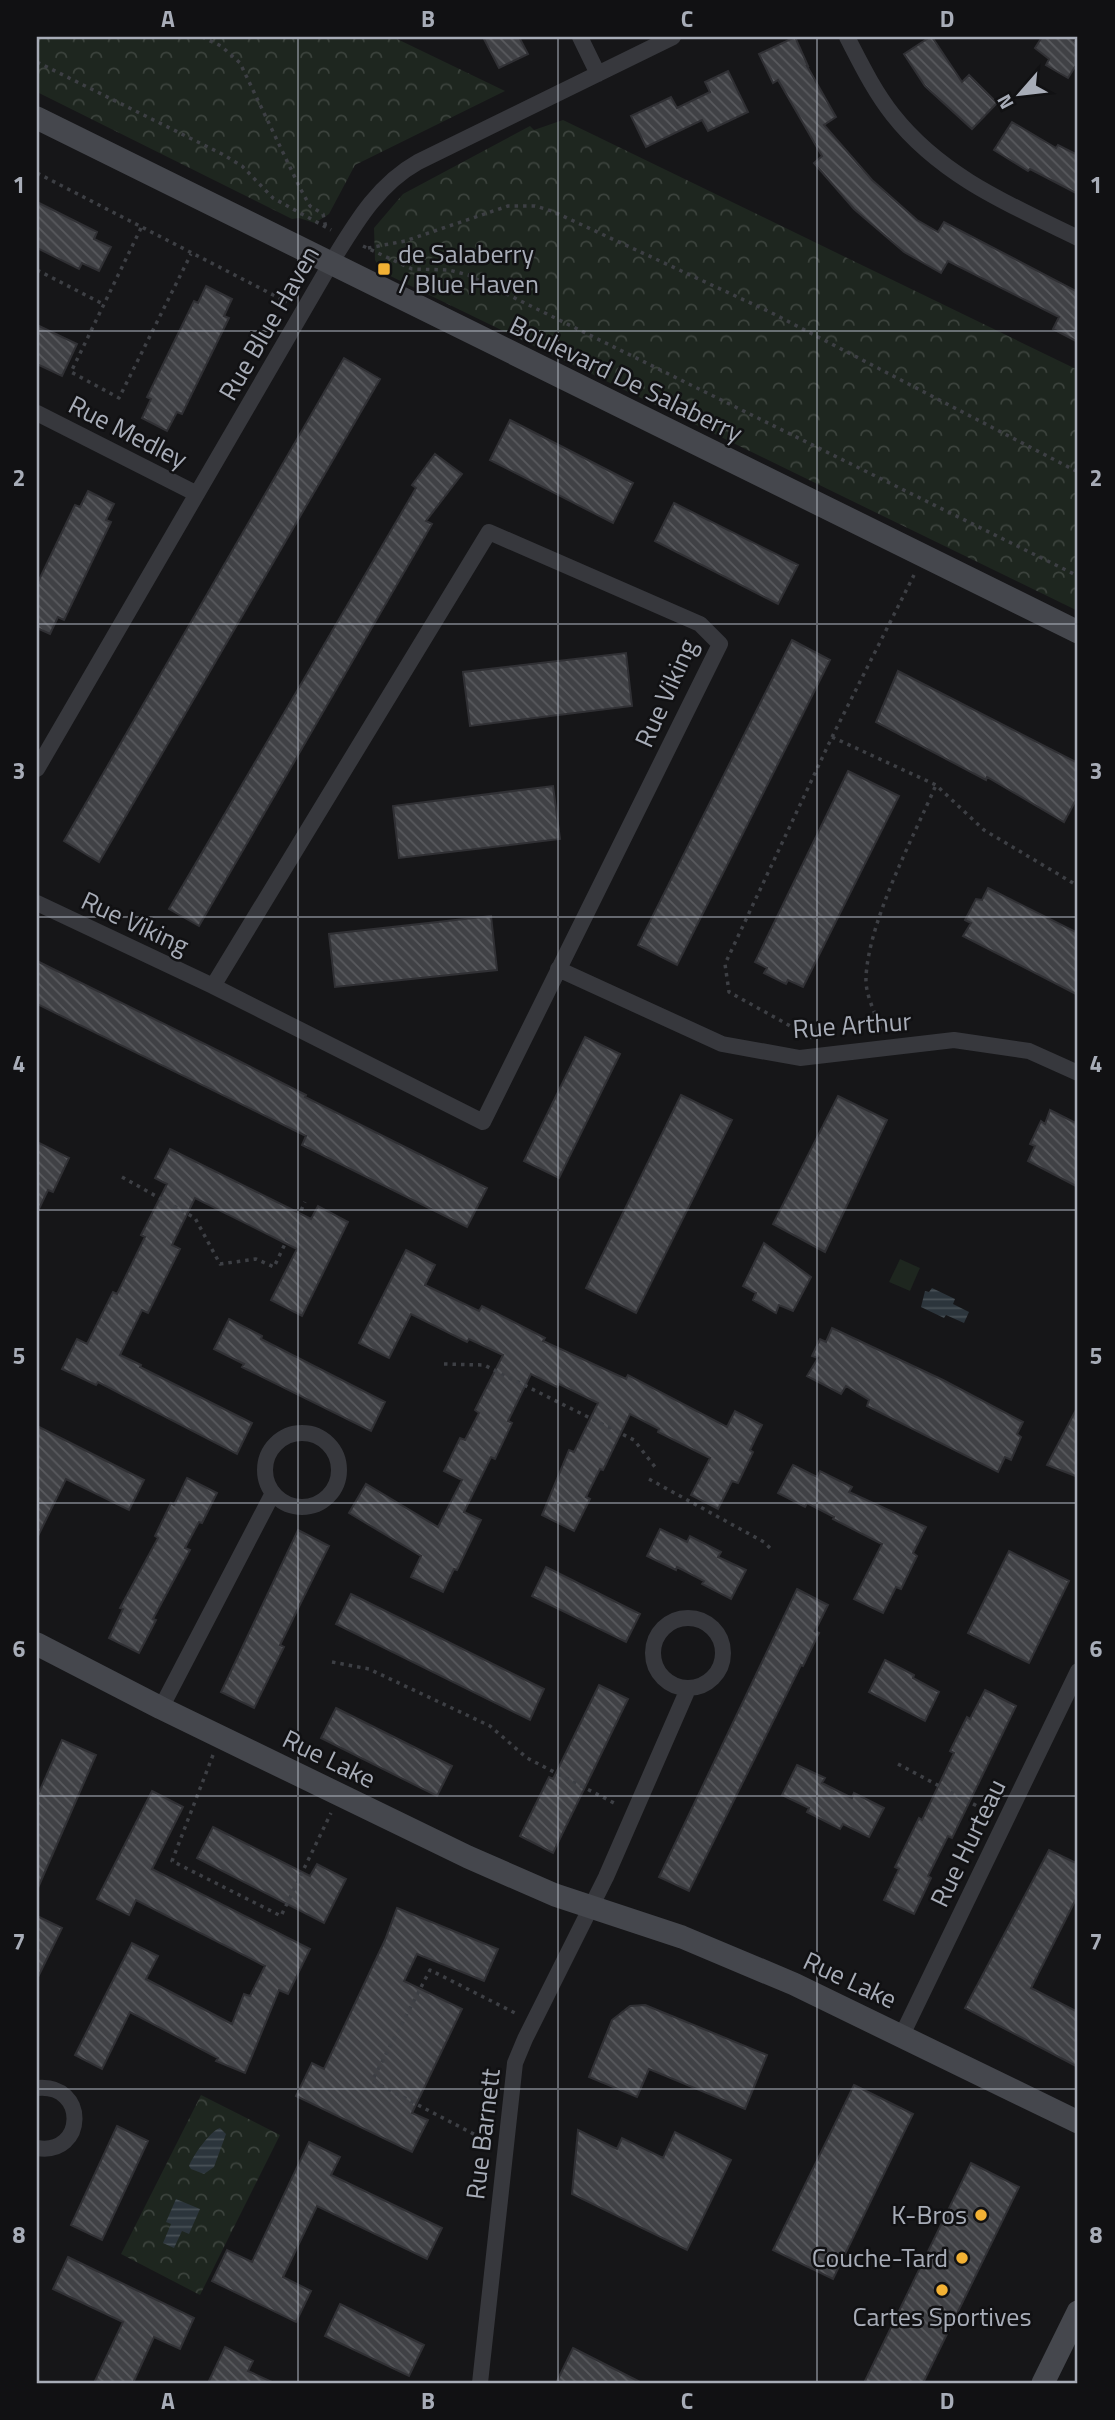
<svg xmlns="http://www.w3.org/2000/svg" width="1115" height="2420" font-family="'Titillium Web',sans-serif">
<style>
.forest{fill:url(#forest-crowns)}
.garden{fill:#1e261f}
.water{fill:url(#water-rules)}
.building{fill:url(#building-back-hatch);stroke:#303034;stroke-width:2}
.lines{fill:none;stroke-linecap:round;stroke-linejoin:round}
.path{stroke:#3d3f44;stroke-width:3.5;stroke-dasharray:3.5 5;stroke-linecap:butt}
.street{stroke:#37383d;stroke-width:16}
.secondary{stroke:#45474d;stroke-width:23}
.grid{fill:none;stroke:#a8adb8;stroke-width:2;stroke-opacity:0.55}
.poi-dot{fill:#f2b134;stroke:#111113;stroke-width:2.5}
.labels{text-anchor:middle;stroke-width:5;stroke-linejoin:round;paint-order:stroke}
.poi-label{font-size:26px;fill:#a8adb8;stroke:#111113;text-anchor:end}
.street-label{font-size:26px;fill:#a8adb8;stroke:#111113}
.neatline{fill:none;stroke:#a8adb8;stroke-width:2.5}
.grid-label{font-size:23px;text-anchor:middle;font-weight:bold;fill:#a8adb8}
</style>
<defs>
<pattern id="forest-crowns" width="20" height="18" patternUnits="userSpaceOnUse" patternTransform="scale(1.75)"><rect width="20" height="18" fill="#1e261f"/><path d="M2 6a3 3 0 1 1 6 0M12 15a3 3 0 1 1 6 0" fill="none" stroke="#3c433d"/></pattern>
<pattern id="water-rules" width="6" height="5" patternUnits="userSpaceOnUse" patternTransform="scale(1.75)"><rect width="6" height="5" fill="#2c353c"/><path d="M0 2.5h6" fill="none" stroke="#485056"/></pattern>
<pattern id="building-back-hatch" width="6" height="6" patternUnits="userSpaceOnUse" patternTransform="scale(1.75)"><rect width="6" height="6" fill="#404145"/><path d="M-1 5l2 2M0 0l6 6M5-1l2 2" fill="none" stroke="#595a5e"/></pattern>
</defs>
<rect width="100%" height="100%" fill="#161618"/>
<path class="forest" d="M37 37H393L505 91 355 165 329 214 315 223 299 218 292 219 37 92Z
M563 120 1078 370V611L382 272 375 260 374 228 403 194 530 126 534 130Z
M201 2095 280 2135 200 2295 121 2254Z"/>
<path class="garden" d="M900 1259 920 1268 910 1291 889 1282Z"/>
<path class="water" d="M932 1288 955 1299 953 1304 969 1312 964 1323 946 1315 944 1318 921 1307 925 1291 929 1292Z
M220 2128 226 2134 214 2167 204 2174 191 2169 189 2166C193 2156 210 2131 220 2128Z
M176 2199 200 2209 189 2234 182 2231 174 2248 163 2243 171 2224 166 2222Z"/>
<path class="building" d="M483 37H519L528 54 499 68Z
M795 37 808 66H807L836 117 824 125 872 180 917 220 938 232 944 222 1078 292V342L1053 329 1059 317 948 261 941 273 904 252 854 209 814 163 822 156 778 80 773 83 759 54Z
M930 37H932L962 82 969 75 997 103 972 129 925 86 904 54Z
M1042 37H1069L1078 43V62L1068 78 1046 65 1049 59 1035 48Z
M728 71 748 112 708 131 702 120 646 147 631 116 671 97 677 108 710 92 705 82Z
M1012 122 1056 148 1058 145 1078 155V194L1030 169 1028 171 994 150Z
M37 202 97 232 94 239 111 247 99 271 82 263 79 269 37 248Z
M206 286 232 299 224 316 229 318 182 414 177 412 167 431 142 418 151 399 147 397 194 301 198 303Z
M37 325 77 344 62 376 37 364Z
M344 358 380 379 99 862 64 841Z
M510 420 633 483 613 523 490 460Z
M435 454 462 474 426 521 432 524 199 926 169 909 416 488 412 485Z
M88 491 114 504 106 520 111 522 64 620 58 617 50 634 37 628V584L75 505 80 507Z
M674 503 798 565 778 604 655 541Z
M792 640 830 660 677 965 638 945Z
M626 653 632 706 470 726 463 672Z
M898 671 1078 763V796L1064 822 987 777 986 780 876 722Z
M848 771 899 796 803 987 788 980 786 984 764 973 767 968 755 962Z
M553 786 560 839 399 858 393 806Z
M988 888 1078 933V995L963 936 971 923 965 920 976 899 982 900Z
M491 916 497 970 335 987 329 934Z
M37 961 237 1060 306 1095 305 1097 487 1188 467 1227 302 1145 306 1136 37 1004Z
M585 1037 620 1054 559 1178 524 1161Z
M681 1095 732 1120 636 1313 586 1288Z
M838 1096 887 1120 825 1252 773 1224Z
M1050 1110 1078 1124V1187L1028 1161 1035 1146 1030 1144 1041 1121 1045 1124Z
M37 1142 69 1158 53 1192 48 1190 37 1213Z
M170 1149 311 1219 318 1206 348 1222 302 1316 271 1300 297 1249 195 1198 172 1245 180 1249 148 1313 142 1310 120 1355 141 1365 140 1367 252 1423 237 1454 98 1382 96 1385 62 1369 77 1339 87 1344 113 1292 117 1294 145 1237 141 1235 167 1184 155 1178Z
M764 1243 811 1277 793 1311 779 1305 776 1313 753 1300 756 1293 743 1286Z
M406 1250 435 1265 425 1285 479 1311 482 1306 545 1338 543 1341 626 1379 628 1375 727 1427 735 1411 762 1425 750 1450 753 1452 738 1483 732 1481 718 1509 691 1495 710 1458 658 1432 659 1429 630 1414 603 1470 600 1469 586 1497 590 1499 574 1531 542 1515 569 1450 574 1452 598 1403 559 1384 557 1387 531 1374 508 1421 512 1423 495 1459 491 1457 464 1512 481 1520 457 1570 454 1569 443 1592 411 1577 421 1556 349 1513 366 1484 438 1527 462 1480 444 1471 460 1438 465 1440 479 1413 475 1410 503 1355 469 1339 467 1342 411 1314 389 1358 359 1343Z
M229 1319 262 1336 261 1339 385 1402 371 1431 242 1367 244 1364 214 1349Z
M832 1328 943 1380 1023 1422 1017 1434 1021 1437 1011 1460 1005 1457 998 1472 867 1406 869 1400 846 1386 841 1394 807 1376 818 1358 812 1356 820 1339 826 1342Z
M1078 1406V1477L1047 1465Z
M37 1426 144 1480 129 1510 66 1479 37 1538Z
M793 1465 817 1477 820 1471 852 1487 849 1492 926 1527 913 1553 917 1556 901 1589 896 1587 883 1613 854 1599 882 1544 833 1519 834 1517 807 1503 805 1507 778 1493Z
M187 1478 217 1493 202 1523 199 1522 185 1548 190 1550 153 1619 156 1620 139 1653 109 1638 123 1609 120 1608 158 1538 155 1536 171 1503 174 1505Z
M660 1529 687 1542 690 1536 721 1552 718 1557 746 1570 731 1599 702 1584 704 1581 677 1567 676 1570 647 1556Z
M298 1530 329 1546 280 1645 284 1647 254 1708 221 1692Z
M1009 1551 1069 1581 1029 1663 968 1633Z
M546 1567 640 1614 626 1642 532 1596Z
M797 1589 828 1605 815 1631 819 1633 803 1666 801 1665 689 1891 659 1877Z
M351 1594 544 1689 530 1720 336 1624Z
M885 1660 914 1675 913 1678 939 1692 925 1721 869 1692Z
M599 1685 628 1699 553 1853 520 1836 549 1777 553 1779Z
M985 1690 1016 1706 952 1838 948 1836 928 1876 931 1878 914 1914 884 1900 899 1869 895 1867 919 1818 922 1820 954 1753 950 1751 967 1717 970 1719Z
M336 1708 452 1766 437 1796 321 1738Z
M62 1740 96 1755 37 1890V1797Z
M797 1765 825 1778 822 1783 852 1798 854 1793 884 1808 869 1837 843 1824 840 1829 807 1812 809 1808 782 1795Z
M152 1791 183 1807 152 1869 310 1949 288 1994 279 1990 245 2073 216 2061 218 2058 130 2012 102 2069 75 2055 132 1943 158 1956 146 1979 232 2024 244 1994 250 1996 265 1966 136 1900 129 1915 97 1899Z
M213 1827 310 1876 317 1864 346 1879 324 1923 197 1858Z
M1049 1850 1078 1864V1895L1031 1988 1078 2012V2067L965 2008Z
M397 1908 498 1949 484 1981 417 1954 404 1981 462 2009 412 2113 428 2120 412 2152 296 2096 312 2063 324 2069 385 1940Z
M37 1916 62 1928 37 1979Z
M645 2005 767 2055 745 2109 649 2069 637 2097 589 2077 612 2020 630 2006Z
M854 2085 913 2114 833 2279 773 2250Z
M117 2126 148 2141 102 2240 71 2225Z
M578 2130 617 2149 622 2138 663 2158 675 2132 731 2160 687 2250 572 2194Z
M309 2142 340 2157 331 2175 442 2228 427 2259 317 2206 283 2277 311 2291 296 2322 212 2281 227 2250 252 2262Z
M971 2163 1019 2187 923 2383H864Z
M68 2257 194 2318 180 2349 154 2337 133 2383H94L123 2322 53 2289Z
M340 2304 424 2345 409 2376 325 2336Z
M225 2347 253 2361 248 2371 274 2383H208Z
M573 2348 642 2383H556Z"/>
<g class="lines">
<path class="path" d="M202 37 221 46 240 63 300 188 310 206 323 214 326 228
M37 62 222 154 242 166 273 198 331 230
M37 173 287 302
M141 228 71 372 119 398 191 254
M363 246 412 269 449 270 468 275 1078 576
M368 248 405 241 508 206H535L552 211 770 312 1078 472
M37 270 103 304
M832 737 936 785 984 830 1078 886
M881 1030C876 1015 865 994 866 978 868 922 913 838 936 785
M812 1038 729 992 725 964 832 737 914 575
M122 1177 195 1218 220 1264 256 1259 274 1267 305 1202
M444 1364 484 1365 634 1440 655 1467
M649 1479 764 1542 772 1550
M332 1662 369 1669 490 1726 527 1758 618 1805
M213 1755 172 1861 281 1916 331 1813
M898 1764 992 1814
M489 2142 372 2081 430 1970 519 2015"/>
<path class="street" d="M580 37 598 74
M847 37C861 64 874 91 893 115 941 176 1010 205 1078 238
M37 413 197 494
M37 769 331 263C355 224 377 185 418 162L673 37
M37 903 213 986 483 1122 720 644 700 624 489 532 213 986
M558 969 722 1044 800 1058 954 1040 1029 1051 1078 1073
M265 1470a37 37 0 1 1 74 0a37 37 0 1 1-74 0Z
M653 1653a35 35 0 1 1 70 0a35 35 0 1 1-70 0Z
M161 1708 273 1493
M902 2035 1078 1671
M37 2088C88 2083 86 2156 37 2148
M480 2383 515 2063 525 2039 606 1877 688 1689"/>
<path class="secondary" d="M37 118 1078 632
M37 1644 161 1708 468 1857 555 1895 682 1937 794 1984 1078 2122
M1043 2383 1078 2312"/>
</g>
<path class="grid" d="M298 37V2383M558 37V2383M817 37V2383M37 331H1078M37 624H1078M37 917H1078M37 1210H1078M37 1503H1078M37 1796H1078M37 2089H1078"/>
<g class="poi-dot">
<rect x="377" y="262" width="14" height="14" rx="3.5"/>
<circle cx="981" cy="2215" r="7"/>
<circle cx="962" cy="2258" r="7"/>
<circle cx="942" cy="2290" r="7"/>
</g>
<g class="labels">
<g class="poi-label">
<text x="398" y="263" text-anchor="start">de Salaberry<tspan x="398" dy="30">/ Blue Haven</tspan></text>
<text x="967" y="2224">K-Bros</text>
<text x="948" y="2267">Couche-Tard</text>
<text x="942" y="2326" text-anchor="middle">Cartes Sportives</text>
</g>
<g class="street-label">
<text transform="translate(269 323) rotate(-60)" y="9">Rue Blue Haven</text>
<text transform="translate(626 379) rotate(26)" y="9">Boulevard De Salaberry</text>
<text transform="translate(128 432) rotate(27)" y="9">Rue Medley</text>
<text transform="translate(666 693) rotate(-66)" y="9">Rue Viking</text>
<text transform="translate(135 923) rotate(25)" y="9">Rue Viking</text>
<text transform="translate(852 1025) rotate(-4)" y="9">Rue Arthur</text>
<text transform="translate(329 1759) rotate(26)" y="9">Rue Lake</text>
<text transform="translate(968 1843) rotate(-64)" y="9">Rue Hurteau</text>
<text transform="translate(850 1980) rotate(25)" y="9">Rue Lake</text>
<text transform="translate(483 2134) rotate(-83)" y="9">Rue Barnett</text>
</g>
</g>
<rect width="1115" height="2420" fill="none" stroke="#111113" stroke-width="77"/>
<g transform="translate(1020 94) rotate(242)" stroke="#111113" stroke-width="5" paint-order="stroke">
<path d="M0-5L12 26L0 18L-12 26Z" fill="#a8adb8"/>
<text y="-10" font-size="19" font-weight="bold" text-anchor="middle" fill="#a8adb8">N</text>
</g>
<rect x="38" y="38" width="1038" height="2344" class="neatline"/>
<g class="grid-label">
<text x="168" y="27">A</text>
<text x="428" y="27">B</text>
<text x="687" y="27">C</text>
<text x="947" y="27">D</text>
<text x="19" y="193">1</text>
<text x="1096" y="193">1</text>
<text x="19" y="486">2</text>
<text x="1096" y="486">2</text>
<text x="19" y="779">3</text>
<text x="1096" y="779">3</text>
<text x="19" y="1072">4</text>
<text x="1096" y="1072">4</text>
<text x="19" y="1364">5</text>
<text x="1096" y="1364">5</text>
<text x="19" y="1657">6</text>
<text x="1096" y="1657">6</text>
<text x="19" y="1950">7</text>
<text x="1096" y="1950">7</text>
<text x="19" y="2243">8</text>
<text x="1096" y="2243">8</text>
<text x="168" y="2409">A</text>
<text x="428" y="2409">B</text>
<text x="687" y="2409">C</text>
<text x="947" y="2409">D</text>
</g>
</svg>
